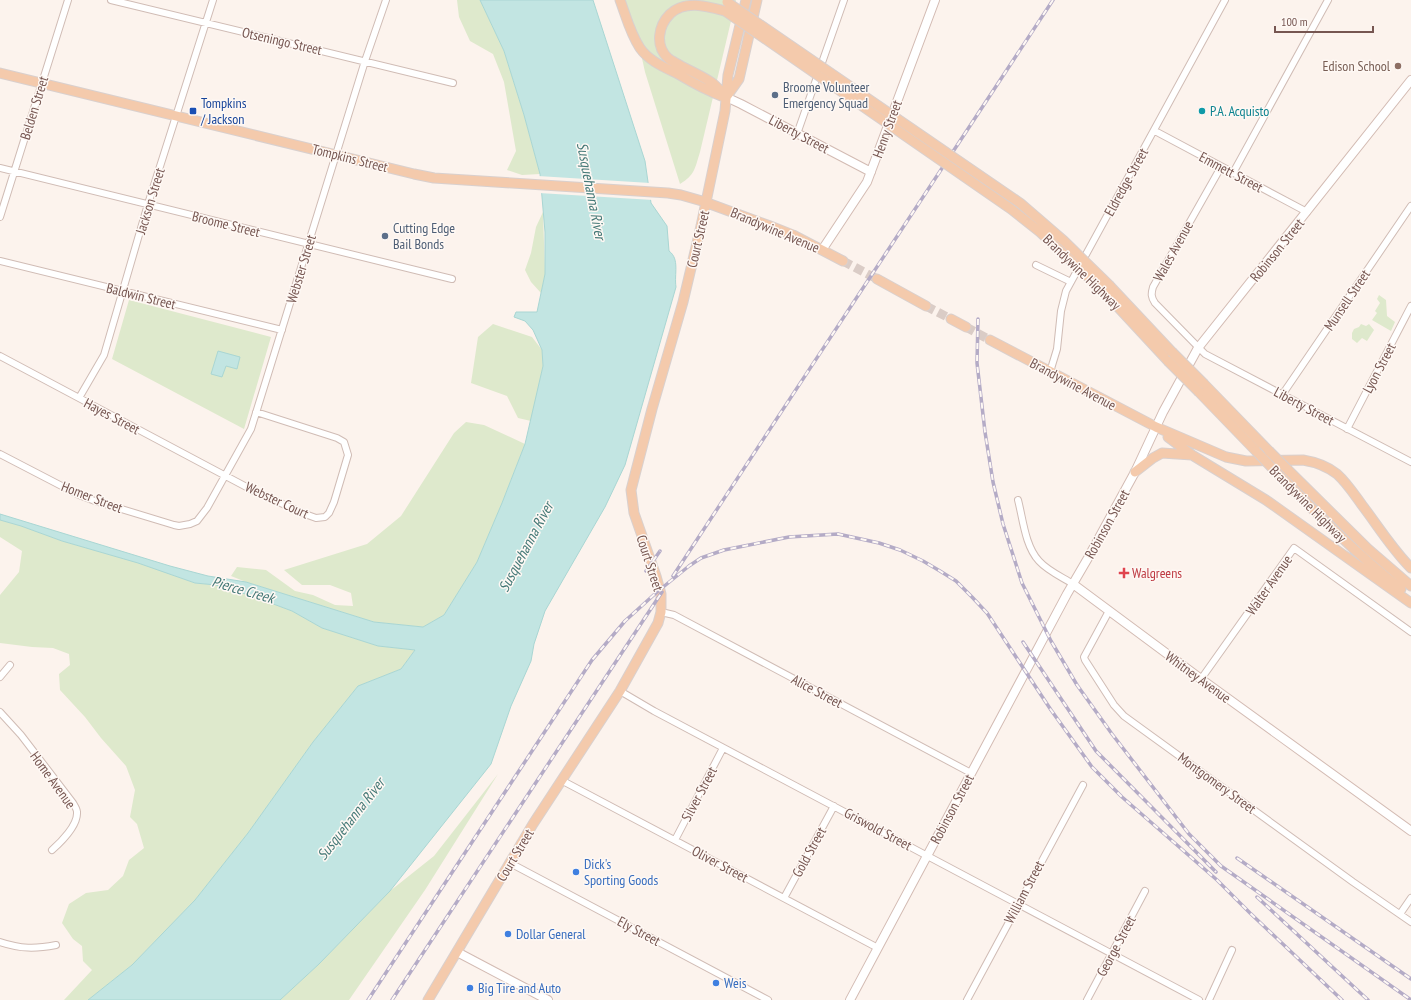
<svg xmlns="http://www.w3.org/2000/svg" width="1411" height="1000" font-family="'PT Sans Narrow',sans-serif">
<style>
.green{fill:#dee9cc}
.water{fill:#c2e5e2;stroke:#a9d6d3}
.pier{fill:#fcf3ed}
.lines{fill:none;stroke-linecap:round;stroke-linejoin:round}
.primary-tunnel{stroke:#daccc6;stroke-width:9;stroke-dasharray:9 4.5;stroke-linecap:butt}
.street-casing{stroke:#d0bcb5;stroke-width:8}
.secondary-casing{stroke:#d3bbb3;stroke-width:10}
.primary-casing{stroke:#d9d0ce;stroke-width:11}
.street{stroke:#fff;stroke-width:6}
.secondary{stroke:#fff;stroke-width:8}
.primary{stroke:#f4caac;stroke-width:9}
.rail-casing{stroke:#b4abc6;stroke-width:3.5}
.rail{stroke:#fef8f4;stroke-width:2;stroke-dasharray:6;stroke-linecap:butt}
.primary-bridge-casing{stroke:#d9d0ce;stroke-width:11;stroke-linecap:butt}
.primary-bridge{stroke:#f4caac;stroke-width:9}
.education-dot{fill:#8d6e63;stroke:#fef8f4;stroke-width:1.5}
.service-dot{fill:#5c6f8a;stroke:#fef8f4;stroke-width:1.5}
.transit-dot{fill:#1a4fb4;stroke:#fef8f4;stroke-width:1.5}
.culture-dot{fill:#0f9aa8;stroke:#fef8f4;stroke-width:1.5}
.health-dot{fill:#e0444e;stroke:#fef8f4;stroke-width:1.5}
.shop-dot{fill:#3f7fe0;stroke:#fef8f4;stroke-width:1.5}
.labels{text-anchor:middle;stroke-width:3;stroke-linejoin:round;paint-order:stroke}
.street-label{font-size:14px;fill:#765651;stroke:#fef8f4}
.education-label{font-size:14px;fill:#785e54;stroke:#fef8f4;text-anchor:end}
.service-label{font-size:14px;fill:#4e5e75;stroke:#fef8f4;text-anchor:start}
.transit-label{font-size:14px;fill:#164399;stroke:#fef8f4;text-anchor:start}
.culture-label{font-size:14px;fill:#0d838f;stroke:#fef8f4;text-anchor:start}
.health-label{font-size:14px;fill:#be3a42;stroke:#fef8f4;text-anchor:start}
.shop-label{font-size:14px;fill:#366cbe;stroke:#fef8f4;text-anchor:start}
.water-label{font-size:15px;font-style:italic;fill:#457977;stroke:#fef8f4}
</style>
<rect width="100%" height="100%" fill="#fcf3ed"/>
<path class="green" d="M457 0H480L504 51 524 115 540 174 522 175 507 170 516 151 504 82 493 54 470 41 459 17Z
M625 0H736L700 152C695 168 695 175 680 184L645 72 636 31Z
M543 212 545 274 541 293 531 282 525 270 531 253 536 227Z
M1379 295 1386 300 1387 316 1395 322 1391 331 1372 320 1377 313 1375 311 1380 303 1377 299Z
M129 300 271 337 244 429 112 359Z
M493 324 532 337 542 350 543 366 531 421 518 418 507 396 471 383 478 337Z
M1361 324 1366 326 1369 324 1374 330 1367 341 1362 338 1357 343 1352 339V333L1354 329 1359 327Z
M466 422 484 425 525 444 502 503 477 562 444 615 423 627 374 622 246 582 231 576 237 567 266 570 295 591 313 595 335 605 353 606 351 593 330 585H302L284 570 367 544 401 516 454 433Z
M0 520 21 526 62 541 139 563 195 583 216 585 252 596 292 611 322 628 378 646 415 650 401 669 358 686 313 742 248 833 195 900 132 965 88 1000H64L92 970 83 961 82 946 73 939 62 923 69 904 86 893 108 890 123 876 129 860 144 848 137 824 130 817 135 790 126 766 101 738 85 717 60 690 59 674 70 665 69 654 53 648 32 647 0 643V595L19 572 22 551 0 537Z
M498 774 425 890 349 1000H280L319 964 390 891 434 856Z"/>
<path class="water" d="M480 0H593L645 161 651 203 667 226 669 251C680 259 674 274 676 287L625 465 605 507 545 611 534 644 531 661 511 706 491 764 390 891 319 964 280 1000H88L132 965 195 900 248 833 313 742 358 686 401 669 415 650 378 646 322 628 292 611 252 596 216 585 195 583 138 563 62 541 21 526 0 520V514L170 566 208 576 246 582 374 622 423 627 444 615 477 562 502 503 525 444 543 366 542 350 533 330 525 321 514 317 516 312H537L545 274V232L540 174 524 115 504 51Z
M218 351 240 357 237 369 226 366 222 377 211 374Z"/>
<path class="pier" d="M538 176 650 183 653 200 539 193Z"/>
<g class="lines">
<path class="primary-tunnel" d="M843 261 877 279
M926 306 951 319
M966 327 990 340"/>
<defs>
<path id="street" d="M111 0 453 83
M1155 131 1307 212
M797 134 844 0
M1221 167 1153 287C1151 294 1151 297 1155 303L1205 354 1411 462
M0 168 452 279
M1233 173 1328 0
M0 217 68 0
M0 261 282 330
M1036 265 1071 282
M0 356 254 491 305 514 316 518 325 517 329 513 334 502 348 455 344 442 337 438 256 412
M1050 372 1057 349 1061 311 1066 291 1225 0
M1282 395 1411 206
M79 398 104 355 148 204 213 0
M1347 429 1411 306
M0 454 79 495 95 501 174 525 179 526 190 524 197 521 207 508 251 429 365 61 386 0
M1018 500C1023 519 1025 546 1039 561 1048 571 1062 577 1073 584
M1109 611 1084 657 1085 660 1114 705 1124 716 1353 882 1411 922
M661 612 674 615 971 773
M0 677 10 665
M1201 679 1294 548 1411 632
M620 691 654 711 1199 1000
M0 712 21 735 73 803C74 805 77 809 77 812 78 825 61 842 52 850
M561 780 878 948
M675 840 723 748
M510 863 768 1000
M784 898 834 806
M1400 914 1411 898
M0 942C21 949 35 949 56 945
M967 1000 1083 785
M1087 1000 1145 891
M1209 1000 1232 950"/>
<path id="secondary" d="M726 97 741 104 871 172
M822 250 867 182 935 0
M1073 584 1201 679 1411 831
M457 952 548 1000
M850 1000 1067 594 1088 558 1135 472 1163 412 1198 348 1411 80"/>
<path id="primary" d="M620 0C626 16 630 33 640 48 649 61 664 67 678 74 693 83 708 91 724 97
M725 11C706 6 685 0 670 14 658 26 655 46 668 58 671 61 677 63 681 66 691 71 702 76 711 82 717 86 721 92 726 97
M0 73 414 174 434 178 668 193 681 195 702 201 770 226 793 235 843 261
M727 96 739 79 757 0
M877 279 926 306
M1110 286 1172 352
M1104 292 1168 361
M951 319 966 327
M990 340 1156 427 1226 457 1246 461 1303 460C1315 462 1327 466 1337 474 1347 483 1354 494 1362 505 1378 526 1392 549 1411 568
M1204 384 1269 451
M1199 392 1256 451
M1168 437 1192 455 1266 500 1411 603
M1288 470 1368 549 1411 586
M1135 472 1153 458 1162 453 1192 455
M1276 472C1316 513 1356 554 1401 589
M428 1000 533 824 620 691 658 623 661 612V594L656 576 634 513 631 490 652 409 683 302 701 226 725 111 728 75 746 0"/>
</defs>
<use href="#street" class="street-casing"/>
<use href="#secondary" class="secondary-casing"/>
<use href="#primary" class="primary-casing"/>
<use href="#street" class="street"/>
<use href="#secondary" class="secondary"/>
<use href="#primary" class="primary"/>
<defs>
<path id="rail" d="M978 319 977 363 985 432 993 482 1003 524 1022 583 1051 641 1077 685 1112 734 1189 834 1221 866 1411 1000
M646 571 660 551
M673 576 1053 0
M1023 642 1096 751 1216 872
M1237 858 1411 979
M1257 897 1368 1000
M368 1000 592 660 625 621 657 592 689 566 701 558 724 550 789 537 838 534 879 543 900 550 923 561 940 571 956 581 972 597 987 613 1051 710 1092 767 1122 797 1217 880 1250 913 1342 1000
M392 1000 662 592"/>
</defs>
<use href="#rail" class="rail-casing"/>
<use href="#rail" class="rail"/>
<defs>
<path id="primary-bridge" d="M727 2 1020 203 1064 241 1110 286
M725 11 1011 209 1040 232 1104 292
M1172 352 1204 384
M1168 361 1199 392
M1256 451 1276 472
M1269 451 1288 470"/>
</defs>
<use href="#primary-bridge" class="primary-bridge-casing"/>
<use href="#primary-bridge" class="primary-bridge"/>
</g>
<circle class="education-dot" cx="1398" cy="66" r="4"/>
<g class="service-dot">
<circle cx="775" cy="95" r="4"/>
<circle cx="385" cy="236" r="4"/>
</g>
<rect class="transit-dot" x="189" y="107" width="8" height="8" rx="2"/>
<circle class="culture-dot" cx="1202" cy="111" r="4"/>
<path class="health-dot" d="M1122 567h4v4h4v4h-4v4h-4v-4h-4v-4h4z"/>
<g class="shop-dot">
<circle cx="576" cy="872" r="4"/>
<circle cx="508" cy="934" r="4"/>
<circle cx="716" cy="983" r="4"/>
<circle cx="470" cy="988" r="4"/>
</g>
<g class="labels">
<g class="street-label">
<text transform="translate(282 41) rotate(13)" y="5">Otseningo Street</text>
<text transform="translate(34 108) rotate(-73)" y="5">Belden Street</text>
<text transform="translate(887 129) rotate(-70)" y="5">Henry Street</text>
<text transform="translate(799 134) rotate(28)" y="5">Liberty Street</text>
<text transform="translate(350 158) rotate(14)" y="5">Tompkins Street</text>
<text transform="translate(1231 172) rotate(28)" y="5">Emmett Street</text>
<text transform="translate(1126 182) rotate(-61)" y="5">Eldredge Street</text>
<text transform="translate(150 201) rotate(-73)" y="5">Jackson Street</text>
<text transform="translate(226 224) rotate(14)" y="5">Broome Street</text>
<text transform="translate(775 230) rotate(23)" y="5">Brandywine Avenue</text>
<text transform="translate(698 239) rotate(-77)" y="5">Court Street</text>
<text transform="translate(1277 250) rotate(-51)" y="5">Robinson Street</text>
<text transform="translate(1173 251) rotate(-61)" y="5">Wales Avenue</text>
<text transform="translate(301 269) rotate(-73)" y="5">Webster Street</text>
<text transform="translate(1082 272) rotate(44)" y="5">Brandywine Highway</text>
<text transform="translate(141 296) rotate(14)" y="5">Baldwin Street</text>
<text transform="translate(1347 300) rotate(-56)" y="5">Munsell Street</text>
<text transform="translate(1379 368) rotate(-62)" y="5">Lyon Street</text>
<text transform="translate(1073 384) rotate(28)" y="5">Brandywine Avenue</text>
<text transform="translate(1304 406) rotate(28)" y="5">Liberty Street</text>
<text transform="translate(112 416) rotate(28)" y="5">Hayes Street</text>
<text transform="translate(92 497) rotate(21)" y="5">Homer Street</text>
<text transform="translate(277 500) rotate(25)" y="5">Webster Court</text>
<text transform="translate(1308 504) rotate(45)" y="5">Brandywine Highway</text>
<text transform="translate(1107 524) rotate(-61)" y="5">Robinson Street</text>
<text transform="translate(650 563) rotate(72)" y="5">Court Street</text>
<text transform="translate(1269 585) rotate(-55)" y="5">Walter Avenue</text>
<text transform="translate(1198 677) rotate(36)" y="5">Whitney Avenue</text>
<text transform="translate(817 691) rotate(28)" y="5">Alice Street</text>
<text transform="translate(53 780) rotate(54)" y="5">Home Avenue</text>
<text transform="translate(1217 783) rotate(36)" y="5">Montgomery Street</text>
<text transform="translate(699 794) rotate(-62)" y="5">Silver Street</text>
<text transform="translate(952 809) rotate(-62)" y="5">Robinson Street</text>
<text transform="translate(878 829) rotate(28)" y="5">Griswold Street</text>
<text transform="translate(809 852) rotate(-61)" y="5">Gold Street</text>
<text transform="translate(515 855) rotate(-59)" y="5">Court Street</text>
<text transform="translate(720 864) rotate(28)" y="5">Oliver Street</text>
<text transform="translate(1024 892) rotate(-62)" y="5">William Street</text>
<text transform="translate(639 931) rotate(28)" y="5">Ely Street</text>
<text transform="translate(1116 946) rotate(-62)" y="5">George Street</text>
</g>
<g class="education-label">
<text x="1390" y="71">Edison School</text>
</g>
<g class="service-label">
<text x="783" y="92">Broome Volunteer<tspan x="783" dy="16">Emergency Squad</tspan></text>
<text x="393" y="233">Cutting Edge<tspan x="393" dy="16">Bail Bonds</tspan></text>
</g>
<g class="transit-label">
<text x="201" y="108">Tompkins<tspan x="201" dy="16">/ Jackson</tspan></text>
</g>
<g class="culture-label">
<text x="1210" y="116">P.A. Acquisto</text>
</g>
<g class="health-label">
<text x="1132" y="578">Walgreens</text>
</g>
<g class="shop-label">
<text x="584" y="869">Dick's<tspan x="584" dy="16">Sporting Goods</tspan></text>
<text x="516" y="939">Dollar General</text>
<text x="724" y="988">Weis</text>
<text x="478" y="993">Big Tire and Auto</text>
</g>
<g class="water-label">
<text transform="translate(591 191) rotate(79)" y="5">Susquehanna River</text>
<text transform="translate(526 547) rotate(-62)" y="5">Susquehanna River</text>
<text transform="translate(243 590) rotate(16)" y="5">Pierce Creek</text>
<text transform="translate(351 819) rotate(-52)" y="5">Susquehanna River</text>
</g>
</g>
<path d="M1275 26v6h98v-6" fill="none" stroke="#765651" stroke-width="2"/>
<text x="1281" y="26" font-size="12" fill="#765651" stroke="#fef8f4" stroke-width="3" paint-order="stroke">100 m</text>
</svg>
